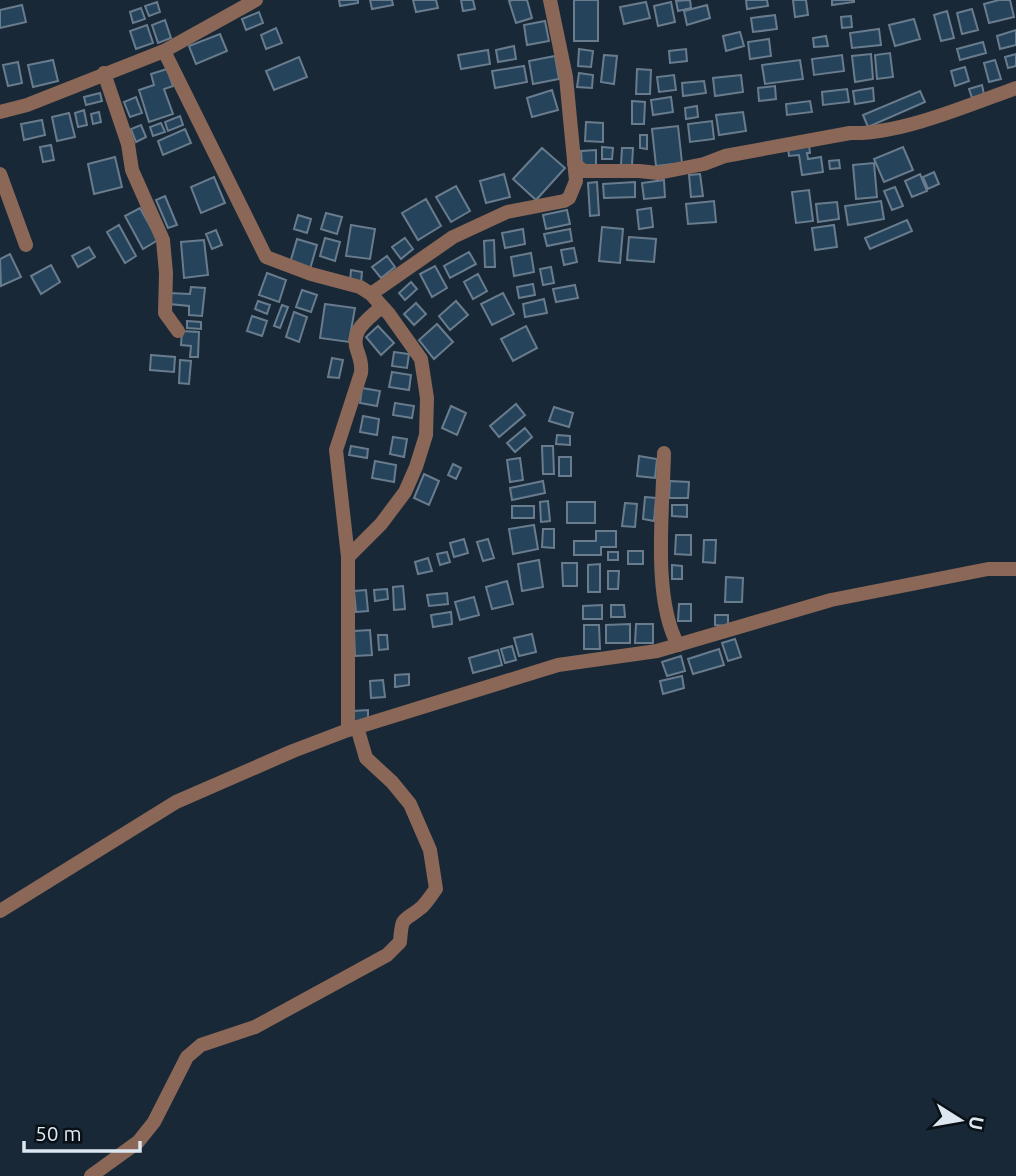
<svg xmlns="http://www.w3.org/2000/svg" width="1016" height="1176" font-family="Ubuntu,sans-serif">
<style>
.building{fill:#26435c;stroke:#697c8d;stroke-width:2}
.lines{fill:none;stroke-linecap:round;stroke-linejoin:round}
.minor{stroke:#8b6757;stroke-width:14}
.tertiary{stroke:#8b6757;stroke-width:14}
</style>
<rect width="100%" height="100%" fill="#182836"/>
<path class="building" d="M339 0H358V3L340 6Z
M370 0H392L393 5 372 9Z
M413 0H436L438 8 416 12Z
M461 0H473L475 9 463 11Z
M513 0H527L532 18 516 23 509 1Z
M574 0H598V41H574Z
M690 0 691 8 678 11 676 1Z
M746 0H767L768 6 747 9Z
M793 0H806L808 15 795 17Z
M832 0H854V2L832 5Z
M999 0H1010L1014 17 989 23 984 4Z
M157 2 160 12 149 16 145 6Z
M646 2 650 18 624 24 620 7Z
M671 2 675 22 658 26 654 6Z
M22 5 26 22 0 28V10Z
M707 5 710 18 687 25 684 11Z
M141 8 145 19 133 23 130 12Z
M972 9 978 30 962 34 957 13Z
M947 11 954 38 941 41 934 15Z
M259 12 263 23 246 30 242 19Z
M775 15 777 29 753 32 751 18Z
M851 16 852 27 842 28 841 17Z
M914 19 920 39 895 46 889 25Z
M165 20 171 38 158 43 152 25Z
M545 21 549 41 527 45 524 25Z
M147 25 153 43 136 49 130 31Z
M276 28 282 43 266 49 261 35Z
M879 29 881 45 852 48 850 33Z
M1016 30V45L1000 49 997 36Z
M740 32 744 46 726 51 723 36Z
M220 34 227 51 196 64 189 46Z
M826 36 828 46 814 47 813 38Z
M769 39 771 56 750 59 748 42Z
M983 42 986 53 960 60 957 49Z
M514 46 516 59 498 62 496 50Z
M579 49 593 51 591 67 578 66Z
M686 49 687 61 670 63 669 51Z
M488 50 490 64 461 69 458 55Z
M890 53 893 77 877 79 875 55Z
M871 54 873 79 855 82 852 56Z
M1016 54V66L1008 68 1005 57Z
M604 55 617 56 614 84 601 82Z
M842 55 844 71 814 75 812 59Z
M555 56 559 79 533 84 529 61Z
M299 57 307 77 274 90 266 71Z
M53 60 58 81 33 87 28 65Z
M800 60 803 79 765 84 762 65Z
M995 60 1001 79 989 82 984 63Z
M18 62 22 83 8 86 3 65Z
M524 66 527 82 495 88 492 71Z
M965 67 969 81 955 86 951 71Z
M167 69 173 86 164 89 173 114 149 122 139 90 154 85 151 74Z
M637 69 651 70 650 94H636Z
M579 73 593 75 592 88 577 87Z
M674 75 676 90 659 92 657 77Z
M741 75 743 92 715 96 713 78Z
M704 81 706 93 683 96 682 83Z
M982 85 984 94 972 98 969 89Z
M775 86 776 99 759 101 758 88Z
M873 88 874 101 855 104 853 91Z
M847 89 849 102 823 105 822 92Z
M552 90 558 110 532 117 527 98Z
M920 91 925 102 868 127 863 115Z
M100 93 102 101 86 105 84 97Z
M136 97 142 113 130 117 124 102Z
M671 97 673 112 653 115 651 100Z
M632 101 645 102 644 124H632Z
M810 101 812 112 787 115 786 104Z
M697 106 698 117 686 119 685 108Z
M84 110 87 125 78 127 75 113Z
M99 112 101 122 93 124 91 114Z
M743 112 746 131 719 135 716 115Z
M69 113 75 137 57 141 52 117Z
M180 116 183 125 168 131 165 122Z
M42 120 45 135 24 140 21 124Z
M712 121 714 139 690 142 688 124Z
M586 122 603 123V142L585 141Z
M161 123 165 132 153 136 150 127Z
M141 125 146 137 136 142 131 129Z
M678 126 682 163 656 166 652 129Z
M185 129 191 143 163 155 158 141Z
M640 135H647V149L640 148Z
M51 145 54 160 43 162 40 147Z
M809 145 810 153H807L808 159 821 157 823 172 802 175 799 155 789 156 788 148Z
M602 147 613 148 612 159H602Z
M903 147 913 170 884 182 874 159Z
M542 148 565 168 536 200 513 179Z
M622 148H633L632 165H621Z
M596 150V165L582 166 581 151Z
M115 157 122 187 94 194 88 164Z
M839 160 840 168 830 169 829 161Z
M874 163 877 197 856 199 853 165Z
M934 172 939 184 928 189 923 177Z
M504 174 510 197 486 203 480 181Z
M700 174 703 196 691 197 689 175Z
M920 174 927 191 912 197 905 181Z
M214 177 225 203 201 213 191 187Z
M664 180 665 197 644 199 642 183Z
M597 182 599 215 590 216 588 183Z
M635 182V197L604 198 603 184Z
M456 186 470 211 451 222 436 197Z
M895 187 903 206 892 210 884 191Z
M809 190 813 221 796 223 792 192Z
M165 196 177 225 168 228 156 200Z
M426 199 441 226 418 240 402 213Z
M714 201 716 222 688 224 686 204Z
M881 201 884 219 848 225 845 206Z
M837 202 839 219 818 222 816 204Z
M140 208 158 240 143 249 125 216Z
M651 208 653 227 639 229 637 210Z
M567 210 570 224 546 229 543 215Z
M326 213 342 217 337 234 321 229Z
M298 215 311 219 307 233 294 229Z
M907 220 912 231 870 249 865 238Z
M119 225 136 256 125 263 107 232Z
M351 225 375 229 370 259 346 256Z
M834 225 837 247 815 250 812 228Z
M602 227 623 229 620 263 599 261Z
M523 229 525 244 505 248 502 233Z
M570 229 572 241 547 246 544 234Z
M216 230 222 245 212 249 206 234Z
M629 237 656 239 654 262 627 260Z
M325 238 340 242 335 261 320 256Z
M405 238 413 249 401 259 392 247Z
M297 239 317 245 310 269 290 263Z
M204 240 208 275 184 278 181 242Z
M494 240 495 267H485L484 241Z
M89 247 95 257 78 267 72 256Z
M574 248 577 262 564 265 561 250Z
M469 252 476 264 450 278 444 266Z
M531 253 534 272 514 276 511 257Z
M10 254 21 277 1 286 0 259Z
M387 256 395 267 381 278 372 267Z
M51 265 60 282 41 294 31 276Z
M435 266 447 288 432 297 420 274Z
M551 267 554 283 543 285 540 269Z
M351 270 362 272 361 283 350 282Z
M267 273 286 280 279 302 259 295Z
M478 274 487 291 473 299 464 282Z
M411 282 417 289 405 300 399 293Z
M533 284 535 295 519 298 517 287Z
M575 285 578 298 556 302 553 289Z
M191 287 205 288 202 316 189 315V306L169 304 170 293 190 294Z
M302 290 317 295 311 312 296 307Z
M503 293 514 314 492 325 481 304Z
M544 299 547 313 525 317 523 304Z
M258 301 270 305 267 314 255 309Z
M456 301 468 315 450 330 439 316Z
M416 303 426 314 414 325 404 314Z
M325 304 355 308 349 342 320 338Z
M282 305 288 307 280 328 274 326Z
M294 312 307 317 299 342 286 337Z
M252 316 267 321 262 336 247 331Z
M187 321 201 322V329L187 328Z
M437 324 453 342 434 359 419 340Z
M378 326 394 343 381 355 366 337Z
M526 326 537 348 513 361 501 339Z
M182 331 199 332 198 357H190L191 346 181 345Z
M394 352 409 354 407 368 392 366Z
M151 355 175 357 174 372 150 370Z
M332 358 343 360 339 378 328 377Z
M180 360 191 361 189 384 179 383Z
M392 372 411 375 409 390 389 387Z
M362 388 380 391 377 406 360 403Z
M395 403 414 406 412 418 393 415Z
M516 404 525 415 499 437 490 426Z
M451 406 466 413 457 435 442 428Z
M554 407 573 413 569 427 549 421Z
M363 416 379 419 377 435 360 432Z
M525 428 532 437 515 452 507 443Z
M557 435 570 436V445L556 444Z
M393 437 407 439 404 457 390 454Z
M351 446 368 449 367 458 349 455Z
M542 446H553L554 474H543Z
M639 456 657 459 655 478 637 476Z
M559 457H571V476H559Z
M520 458 523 480 510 482 507 460Z
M375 461 396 465 394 482 372 478Z
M453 464 461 468 456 479 448 475Z
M424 474 439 481 429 505 414 498Z
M543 481 545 493 512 500 510 488Z
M670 481 689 482 688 498H669Z
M645 497 656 498 654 521 643 519Z
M548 501 550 521 541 522 540 502Z
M567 502H595V523H567Z
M625 503 637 504 635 527 622 526Z
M672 505H687V517L672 516Z
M512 506H534V518H512Z
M534 525 538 549 513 554 509 529Z
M543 529H554V548L542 547Z
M596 531H616V547H601V555H574V541H596Z
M676 535H691V555L675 554Z
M464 539 468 553 454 557 450 543Z
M488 539 494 558 483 561 477 542Z
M704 540H716L715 563 703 562Z
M628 551H643V564H628Z
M447 552 450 562 440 565 437 554Z
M608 552H618V560H608Z
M428 558 432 571 418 574 415 562Z
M539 560 543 587 522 591 518 564Z
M562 563H577V586H563Z
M600 564V592H588V565Z
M672 565 682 566V579H672Z
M608 571H619L618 589H608Z
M726 577 743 578 742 602H725Z
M507 581 513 604 492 609 486 587Z
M403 586 405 609 394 610 393 587Z
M387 589 388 599 375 601 374 590Z
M366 590 368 611 356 612 354 591Z
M447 593 448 604 429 606 427 595Z
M474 597 479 615 460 620 455 602Z
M679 604H691V621H678Z
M602 605V619H583V606Z
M611 605H624L625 617H611Z
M451 612 452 624 433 627 431 615Z
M715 615H728V626L715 625Z
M630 624V643H606V625Z
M636 624H653V643H635Z
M584 625H599L600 649H584Z
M370 630 372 655 355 656 354 631Z
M532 634 536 652 519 656 514 638Z
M378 635H387L388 649 379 650Z
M735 639 741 657 728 661 722 643Z
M512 646 516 660 505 663 501 649Z
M719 649 724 665 693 674 688 659Z
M498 650 502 665 473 673 469 658Z
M681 656 685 671 667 676 662 662Z
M409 674V685L395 687V675Z
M682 676 684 688 663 694 660 681Z
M383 680 385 697 371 698 370 681Z
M368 710V721L354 722 353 711Z"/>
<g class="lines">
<path class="minor" d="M164 51 266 257 311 274 360 287 371 294 389 314 421 359 427 398 426 435 416 467 405 492 381 524 348 557V730
M104 73 128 144 132 170 163 240 166 273 165 313 178 331
M574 164 584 171H639L658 173 704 164 725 156 850 133C899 135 969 105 1016 88
M0 174 26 245
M371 294 453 237 507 212 564 201 569 198 576 181 566 77 550 0
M664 453C663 508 652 598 678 645
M348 557 336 450 361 373C362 364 360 358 357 350 350 330 368 320 381 307
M91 1176 138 1142 154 1122 187 1057 201 1045 255 1027 387 955 400 942C402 914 403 923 422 907 427 902 432 894 436 889L430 850 410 804 392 782 366 758 357 727"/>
<path class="tertiary" d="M0 112 27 105 164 51 256 0
M0 911 176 802 293 751 348 730 558 665 657 651 831 600 988 569H1016"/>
</g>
<g transform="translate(960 1120) rotate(101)" stroke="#091016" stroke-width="5" paint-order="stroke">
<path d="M0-5L12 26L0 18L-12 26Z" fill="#dde7f1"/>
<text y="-10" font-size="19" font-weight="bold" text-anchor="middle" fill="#dde7f1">U</text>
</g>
<path d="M24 1141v10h116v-10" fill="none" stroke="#dde7f1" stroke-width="3.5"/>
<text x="35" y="1141" font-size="21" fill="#dde7f1" stroke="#091016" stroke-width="5" paint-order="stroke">50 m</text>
</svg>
